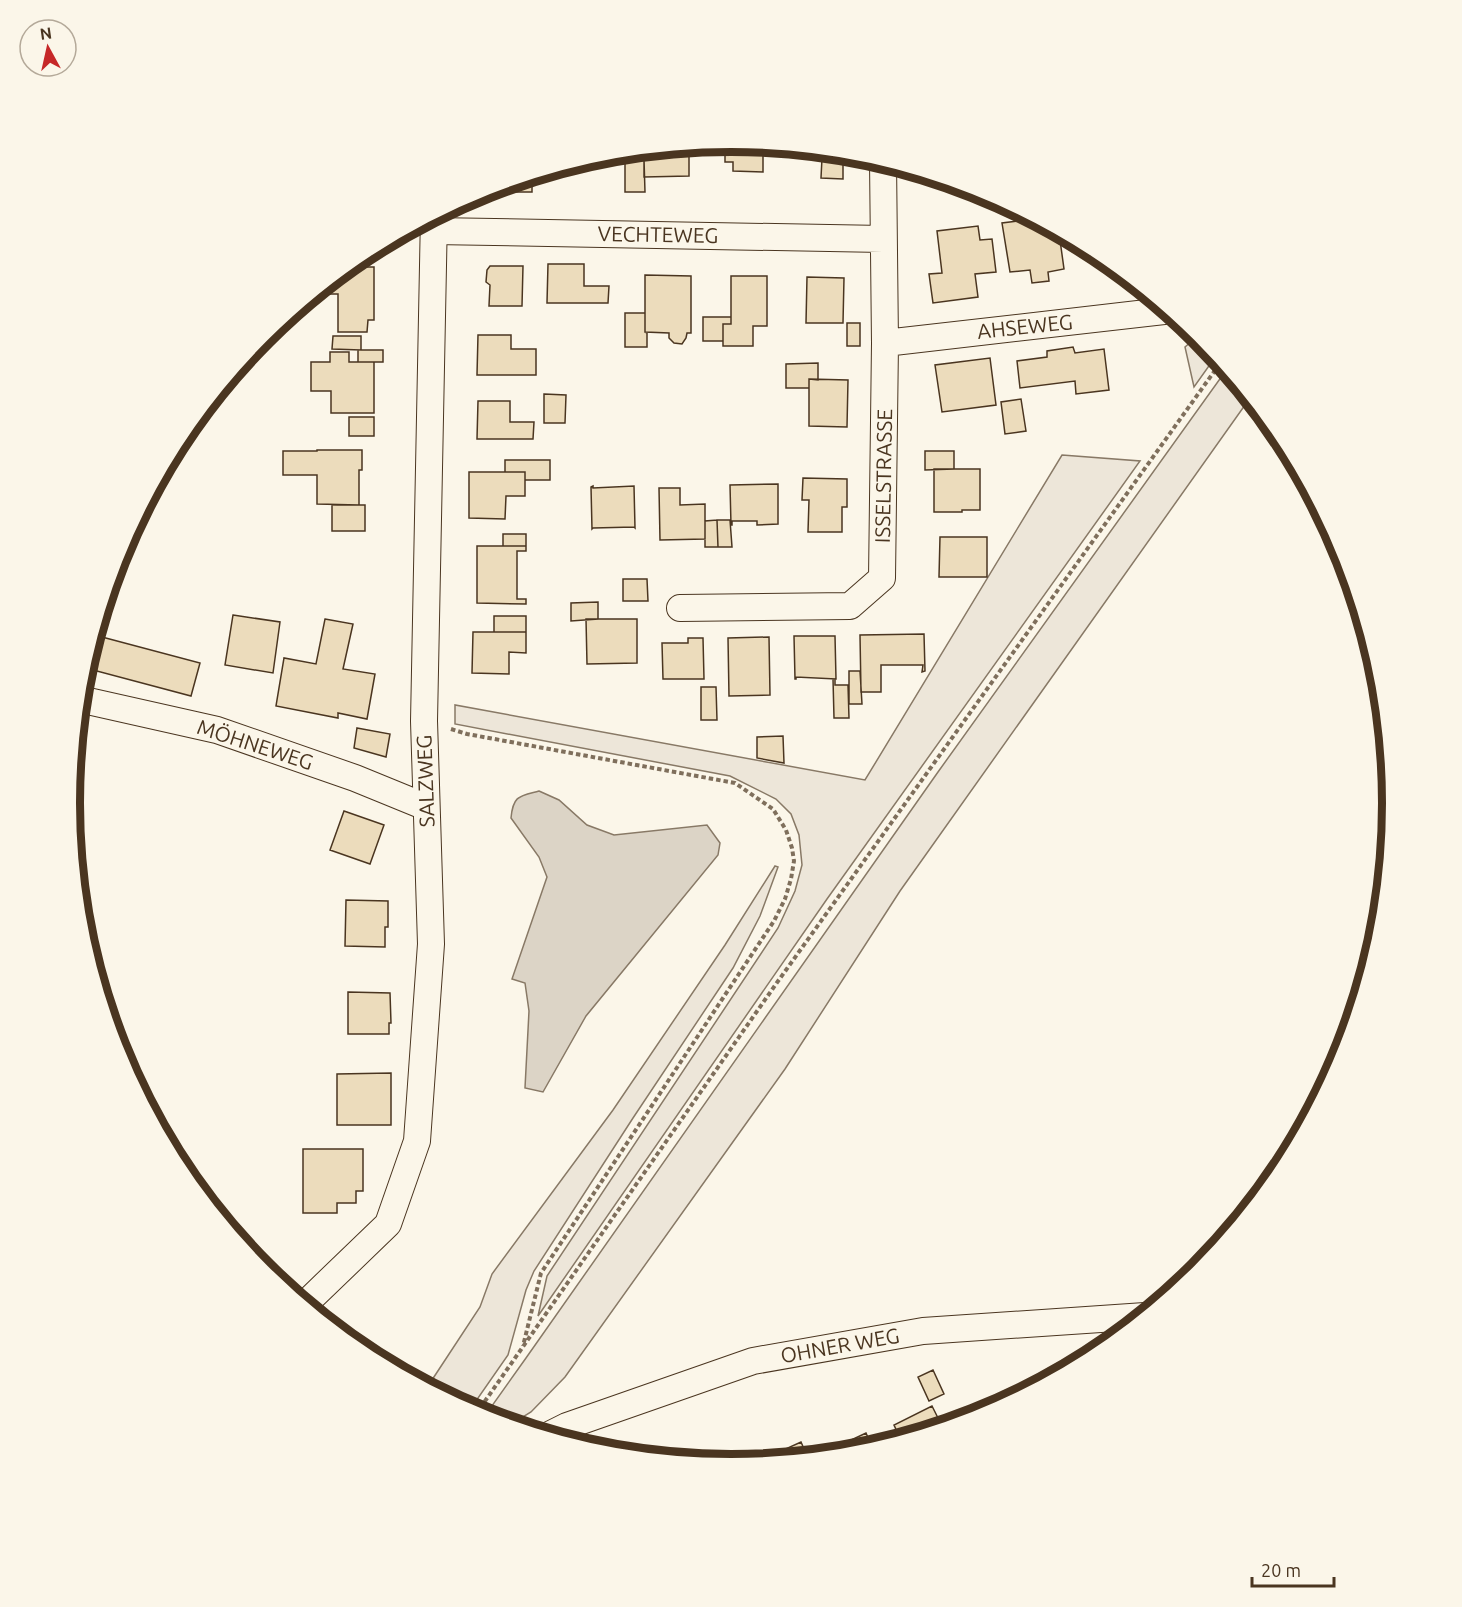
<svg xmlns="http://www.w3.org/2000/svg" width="1462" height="1607" font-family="Ubuntu,sans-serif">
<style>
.green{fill:#ede6d9;stroke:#887966;stroke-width:1.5}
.water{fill:#dcd4c6;stroke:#887966;stroke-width:1.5}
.building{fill:#ecdcbc;stroke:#4a3520;stroke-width:1.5}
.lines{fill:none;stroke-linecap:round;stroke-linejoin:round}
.minor-casing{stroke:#4a3520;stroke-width:28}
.path{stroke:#7f6f5c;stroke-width:4;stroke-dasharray:4.5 3;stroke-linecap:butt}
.minor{stroke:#fbf6e9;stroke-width:26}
.labels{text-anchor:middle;stroke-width:4.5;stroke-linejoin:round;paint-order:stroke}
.street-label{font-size:21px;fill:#4a3520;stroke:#fbf6e9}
.rim{fill:none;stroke:#4a3520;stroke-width:8}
</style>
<rect width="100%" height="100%" fill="#fbf6e9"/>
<path class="green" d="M1199 335 1216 356 1194 387 1185 347Z
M1227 369 1250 398 900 891 785 1069 565 1377 531 1412 510 1425 484 1417 526 1358 938 772Z
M1062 455 1140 461 827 899 538 1316 547 1276 778 928 795 891 802 865 799 835 791 814 776 799 730 776 455 724V705L865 780Z
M775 866 778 867 760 916 733 968 633 1118 534 1271 526 1290 508 1355 469 1411 447 1399 430 1383 480 1307 492 1274 613 1110 725 945Z"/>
<path class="water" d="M539 791 559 800 587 825 614 835 707 825 720 843 718 855 586 1016 543 1092 525 1088 529 1011 525 983 512 979 547 877 539 857 511 818C513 795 520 796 539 791Z"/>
<path class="building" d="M725 142 763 145V172L733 171V162H725Z
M689 146V176L644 177V150Z
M791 147 845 153V158H843V179L821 178 822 158 791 157Z
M625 159H644L645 192H625Z
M532 175V192H488V189Z
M1035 219 1062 233V239L1060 240 1064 269 1048 272 1049 281 1032 283 1030 270 1010 272 1002 223Z
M978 226 980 240 992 239 996 272 975 274 978 297 933 303 929 274 942 273 937 231Z
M548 264H584V286H609L608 303H547Z
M490 266H523L522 306H489L490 285 486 282 487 270Z
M346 267H374V320H368L367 332H338V294H313Z
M645 275 691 276V333H687L686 338 682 344 674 343 669 338V333L645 332Z
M731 276H767V326H753V346H723V324H731Z
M807 277 844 278 843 323H806Z
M625 313H645V332L647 333V347H625Z
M703 317H731V324H723V341H703Z
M847 323H860V346H847Z
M478 335H511V349H536V375H477Z
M333 336H361V350L332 349Z
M1073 347 1075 353 1104 349 1109 390 1076 394 1075 381 1020 388 1017 361 1047 357V351Z
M358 350H383V362H358Z
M330 352H349V362H374V413H331V391H311V362H330Z
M990 358 996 405 942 412 935 365Z
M818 363V380L809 379V388H786V364Z
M809 379 848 380 847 427 809 426Z
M544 394 566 395 565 423H544Z
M1021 399 1026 431 1005 434 1001 402Z
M478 401H510V422H534L533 439H477Z
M349 417H374V436H349Z
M317 450H362V470H359V505L317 504V475H283V451H317Z
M925 451H954V469L925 470Z
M505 460H550V480H525V472H505Z
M934 469H980V510H962V512H934Z
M469 472H525V496H506L505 519 469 518Z
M803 478 847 479V507H842V532H808L809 500H802Z
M778 484V524L757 525V521H732V525H731L730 485Z
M593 486V488L634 486 635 528 634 527 593 528 592 529 591 487Z
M659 488H680V505L705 504V539L660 540Z
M332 505H365V531H332Z
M717 520H730L732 547H718Z
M717 520 718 547H705V521Z
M503 534H526V546H503Z
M940 537H987V577H939Z
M477 546H526V551H517V599H526V604L477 603Z
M623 579H647L648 601H623Z
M598 602V619L571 621V603Z
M233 615 280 622 273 673 225 665Z
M494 616H526V632H494Z
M325 619 353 624 343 669 375 674 367 719 338 713V718L276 706 284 658 316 664Z
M586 619H637V663L587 664Z
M473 632H526V653L509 652V674L472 673Z
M924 634 925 671 922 672 923 665H881V692H861L860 635Z
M794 636H835L836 679 796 677V679H795Z
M102 637 200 663 191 696 93 670Z
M769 637 770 695 729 696 728 638Z
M688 638H703L704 679H663L662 643H688Z
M849 671H860L862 704H849Z
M833 679H835V685H848L849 718H834Z
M701 687H716L717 720H701Z
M357 728 390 734 386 757 354 748Z
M783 736 784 763 757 758V737Z
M344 811 384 825 370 864 330 850Z
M346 900 388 901V927H385V947L345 946Z
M348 992 390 993 391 1023H389V1034H348Z
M391 1073V1125H337V1074Z
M303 1149H363V1191H356V1203H337V1213H303Z
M933 1370 944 1394 929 1401 918 1377Z
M932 1406 943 1428 901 1440 894 1425Z
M866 1433 873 1449 860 1453 832 1456 830 1450Z
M801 1442 808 1458 786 1460 781 1451Z
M830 1450 832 1456 815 1457Z"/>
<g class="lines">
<defs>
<path id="minor" d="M433 231 883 239
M885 343 1164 311
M680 608 850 606 882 578 885 343 883 161
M79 699 217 730 355 778 426 807
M304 1305 388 1224 417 1141 431 944 424 721 434 215
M547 1436 567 1426 753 1361 923 1331 1145 1316"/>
</defs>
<use href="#minor" class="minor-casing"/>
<path class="path" d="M451 729 467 734 735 783 773 809 786 830 792 848 794 861 791 879 785 899 774 921 541 1273 523 1346
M476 1414 776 984 1221 362"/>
<use href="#minor" class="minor"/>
</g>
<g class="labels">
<g class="street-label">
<text transform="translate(658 235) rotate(1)" y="7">VECHTEWEG</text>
<text transform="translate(1025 327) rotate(-6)" y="7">AHSEWEG</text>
<text transform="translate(884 476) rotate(-89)" y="7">ISSELSTRASSE</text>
<text transform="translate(255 745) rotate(18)" y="7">MÖHNEWEG</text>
<text transform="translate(426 781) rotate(-92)" y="7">SALZWEG</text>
<text transform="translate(840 1346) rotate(-10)" y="7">OHNER WEG</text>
</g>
</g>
<path d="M0 0H1462V1607H0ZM80 803a651 651 0 1 1 1302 0a651 651 0 1 1-1302 0Z" fill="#fbf6e9" fill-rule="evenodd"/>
<path class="rim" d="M80 803a651 651 0 1 1 1302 0a651 651 0 1 1-1302 0Z"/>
<g transform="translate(48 48) rotate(352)"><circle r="28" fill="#fbf6e9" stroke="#b4a999" stroke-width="1.5"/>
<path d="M0-4.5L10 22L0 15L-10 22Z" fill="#c62828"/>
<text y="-9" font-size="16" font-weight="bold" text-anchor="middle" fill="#4a3520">N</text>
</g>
<path d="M1252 1577v9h82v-9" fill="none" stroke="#4a3520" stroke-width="3"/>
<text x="1261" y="1577" font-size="18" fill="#4a3520" stroke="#fbf6e9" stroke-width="4.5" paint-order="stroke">20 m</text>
</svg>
